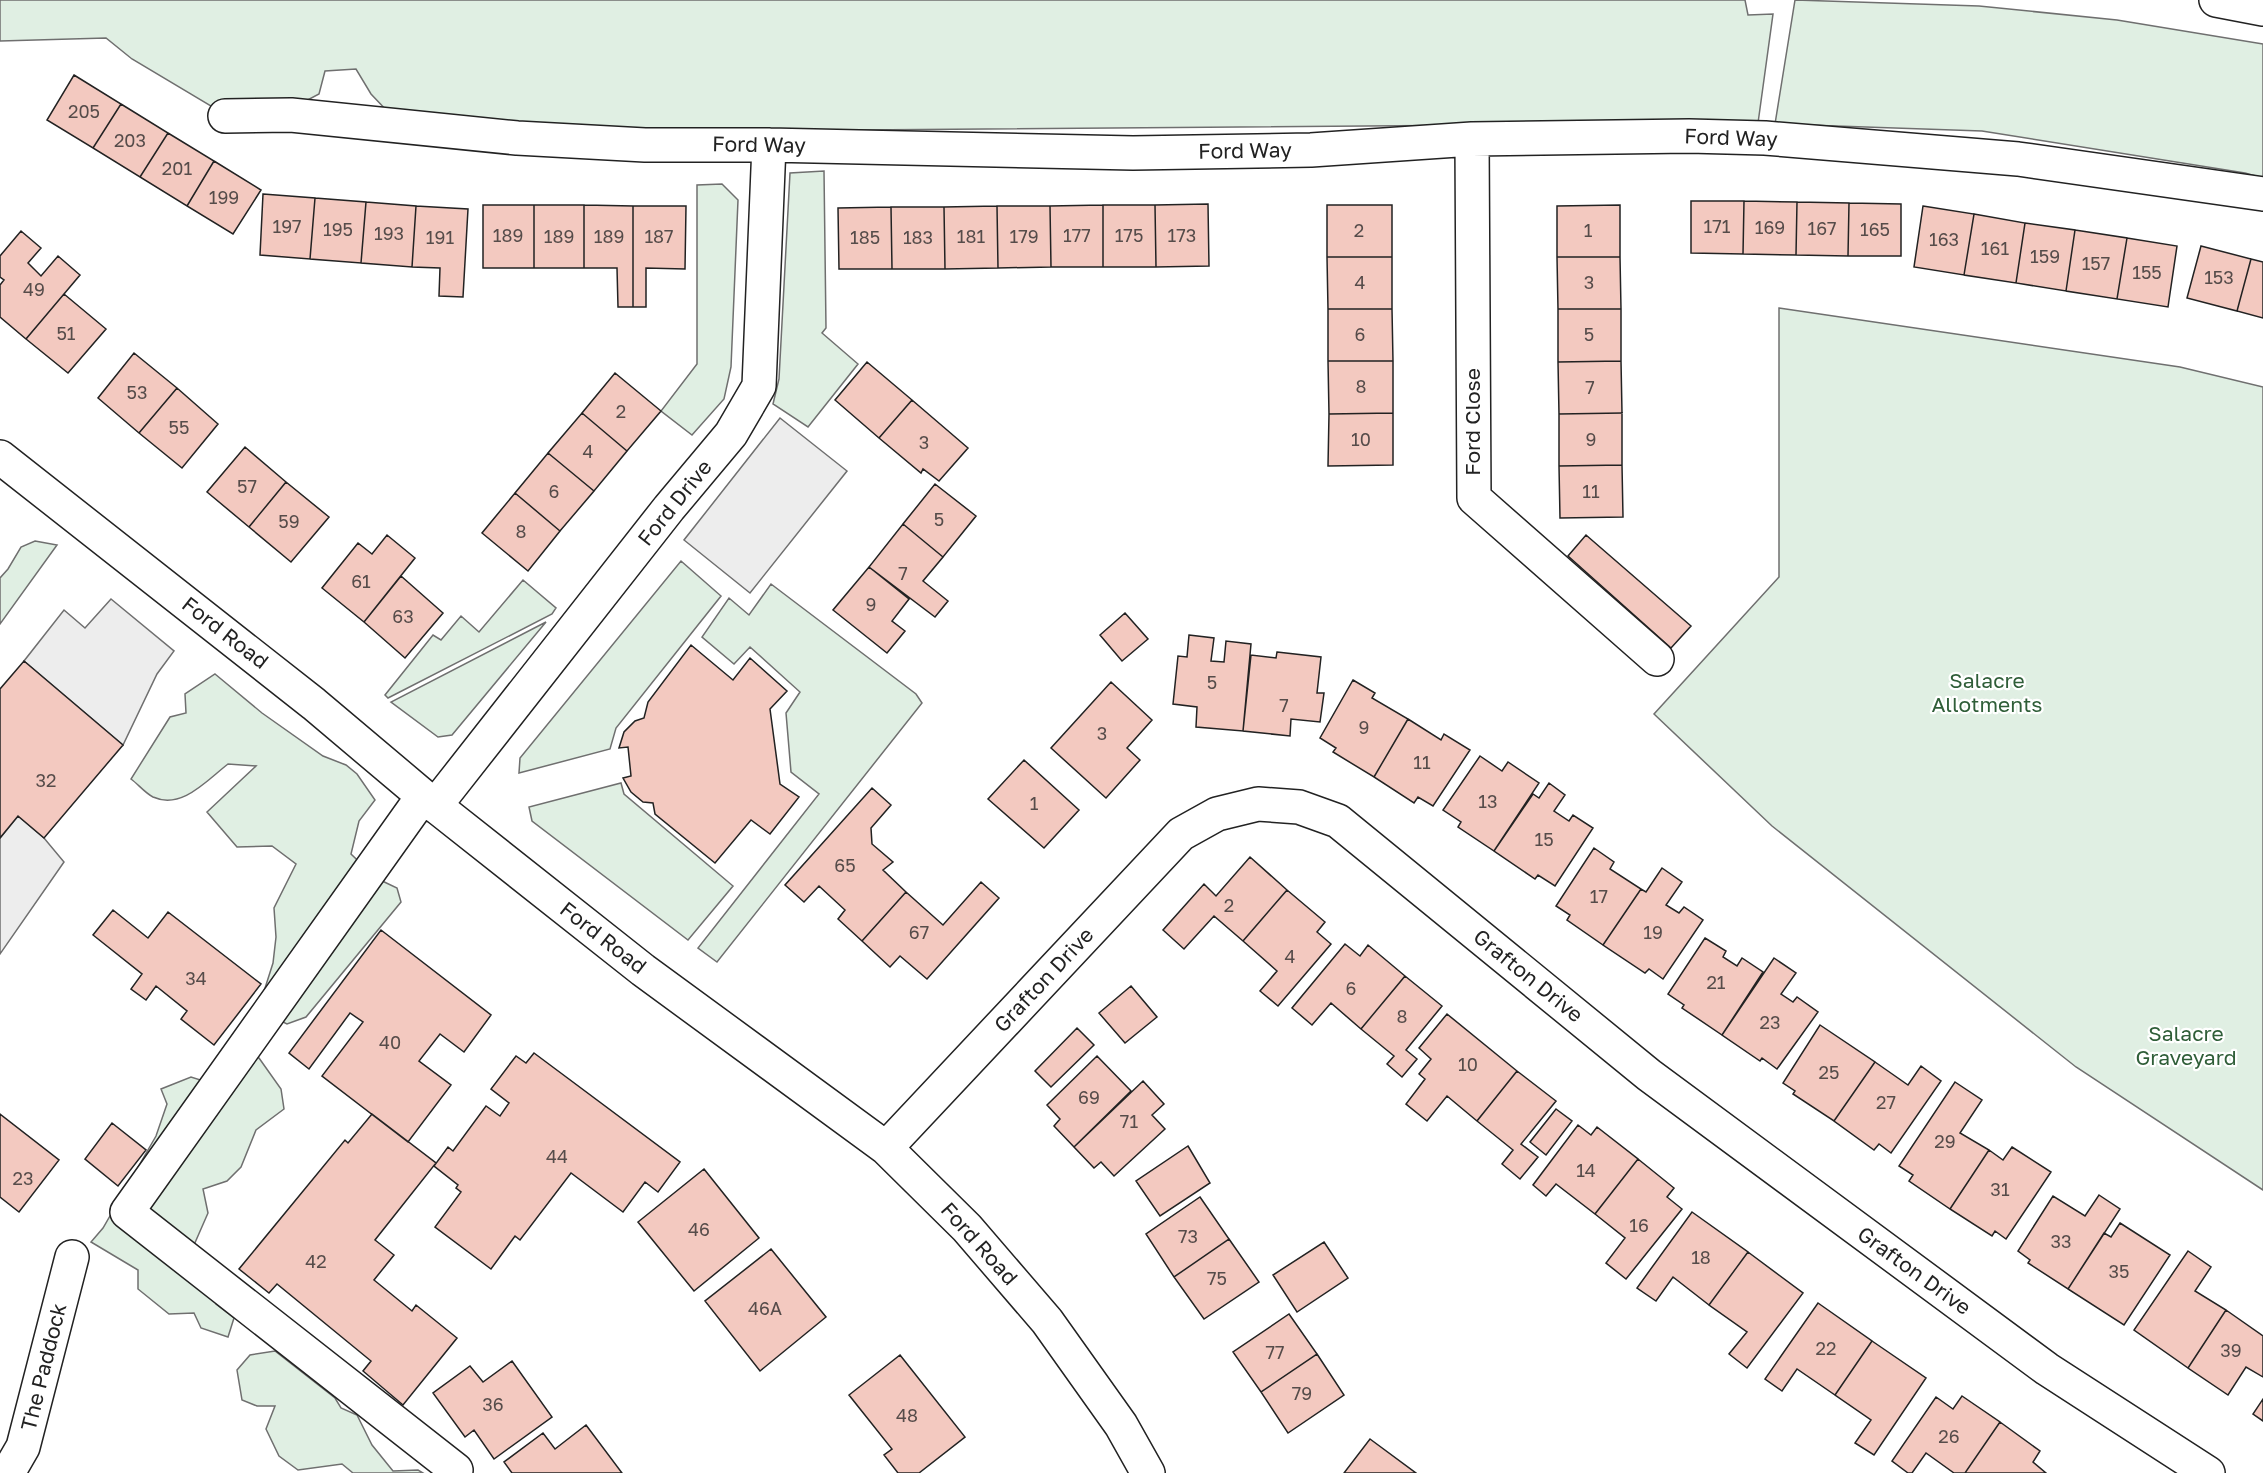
<svg xmlns="http://www.w3.org/2000/svg" width="2263" height="1473" font-family="'Golos Text',sans-serif">
<style>
.green{fill:#e0efe3;stroke:#6f6f6f;stroke-width:1.5}
.parking{fill:#ededed;stroke:#6f6f6f;stroke-width:1.5}
.building{fill:#f3c9c0;stroke:#222;stroke-width:1.5}
.lines{fill:none;stroke-linecap:round;stroke-linejoin:round}
.minor-casing{stroke:#222;stroke-width:36}
.major-casing{stroke:#222;stroke-width:36}
.minor{stroke:#fff;stroke-width:33}
.major{stroke:#fff;stroke-width:33}
.labels{text-anchor:middle;stroke-width:4.5;stroke-linejoin:round;paint-order:stroke}
.number-label{font-size:18px;fill:#564c4a}
.street-label{font-size:21px;fill:#222;stroke:#fff}
.park-label{font-size:21px;fill:#2f5e38;stroke:#fff}
</style>
<rect width="100%" height="100%" fill="#fff"/>
<path class="green" d="M0 0H1745L1748 15 1773 14 1758 123 585 132 390 114 371 94 356 69 325 71 319 94 251 130 132 59 106 38 0 41Z
M1795 0 1979 6 2117 20 2263 44V178L2245 173 1982 131 1775 124Z
M824 171 826 328 822 333 858 364 808 427 773 404 779 379 790 173Z
M722 184 738 200 731 367 724 399 692 435 661 411 697 364V185Z
M1779 308 2180 367 2263 387V1190L2076 1067 1772 826 1654 714 1779 577Z
M35 541 57 545 0 624V578L8 569 21 547Z
M681 561 721 596 616 728 610 749 519 773 520 758Z
M523 580 556 608 552 614 388 698 385 695 433 635 441 640 461 616 479 632Z
M771 584 916 694 922 703 717 962 698 948 819 794 791 772 786 713 800 692 750 647 734 664 702 637 729 598 749 615Z
M546 622 452 735 438 737 391 702Z
M215 674 262 713 323 756 346 765 357 774 375 800 359 821 351 854 376 878 397 888 401 902 306 1017 287 1024 258 1010 273 963 276 937 274 908 296 864 272 846 237 847 207 812 256 766 228 764C207 780 182 810 153 797 145 793 138 784 131 779L170 717 186 713 185 694Z
M621 783 624 794 733 886 688 940 532 821 529 807Z
M241 1055 259 1058 281 1089 284 1109 256 1130 241 1167 227 1181 203 1189 208 1213 194 1245 216 1304 234 1318 228 1337 201 1328 194 1313 169 1314 138 1289V1270L91 1242 103 1228 156 1136 167 1104 161 1089 191 1077 216 1085Z
M275 1351 335 1398 341 1408 357 1415 372 1445 393 1471 418 1470 423 1473H353L342 1464 298 1470 279 1456 266 1429 275 1406H257L242 1400 237 1370 250 1355Z"/>
<path class="parking" d="M780 418 847 471 750 593 684 540Z
M111 599 174 651 157 674 123 745 24 661 64 610 85 628Z
M18 816 44 838 64 862 0 954V838Z"/>
<path class="building" d="M74 75 121 104 93 148 47 120Z
M121 104 168 133 140 177 93 148Z
M168 133 214 161 187 206 140 177Z
M214 161 261 190 233 234 187 206Z
M263 194 315 198 310 259 260 255Z
M315 198 366 202 361 263 310 259Z
M1691 201H1744L1743 254 1691 253Z
M1744 201 1797 202 1796 255 1743 254Z
M366 202 416 206 412 267 361 263Z
M1797 202 1849 203 1848 256 1796 255Z
M1849 203 1901 204V256H1848Z
M1208 204 1209 266 1156 267 1155 205Z
M483 205H534V268H483Z
M534 205H584V268H534Z
M584 205 633 206V307H618L617 268H584Z
M1103 205V267H1051L1050 206Z
M1103 205H1155L1156 267H1103Z
M1327 205H1392V257H1327Z
M1620 205V257H1557V206Z
M416 206 468 209 463 297 439 296 440 268 412 267Z
M633 206H686L685 269 646 268V307H633Z
M997 206H1050L1051 267 998 268Z
M997 206 998 268 945 269 944 207Z
M1923 206 1974 214 1964 275 1914 267Z
M891 207 892 269H839L838 208Z
M891 207H944L945 269H892Z
M1974 214 2025 223 2016 283 1964 275Z
M2025 223 2075 230 2066 291 2016 283Z
M2075 230 2127 238 2117 299 2066 291Z
M21 231 41 248 28 263 41 276 58 256 80 275 26 339 0 317V285L4 280 0 277V256Z
M2127 238 2177 246 2168 307 2117 299Z
M2201 246 2251 259 2237 311 2187 298Z
M1327 257H1392V309H1328Z
M1557 257H1620L1621 309H1558Z
M2251 259 2263 262V318L2237 311Z
M64 294 106 329 68 373 26 339Z
M1328 309H1392L1393 361H1328Z
M1558 309H1621V361L1558 362Z
M134 353 177 388 139 433 98 398Z
M1328 361H1393V413L1329 414Z
M1621 361 1622 413 1559 414 1558 362Z
M867 362 912 400 879 438 835 400Z
M615 373 661 411 627 451 582 413Z
M177 388 218 424 182 468 139 433Z
M912 400 968 448 939 481 923 469 921 473 879 438Z
M582 413 627 451 594 491 548 453Z
M1393 413V465L1328 466 1329 414Z
M1622 413V465L1559 466V414Z
M245 447 286 482 249 527 207 492Z
M548 453 594 491 560 531 515 493Z
M1622 465 1623 517 1560 518 1559 466Z
M286 482 329 517 291 562 249 527Z
M935 484 976 516 943 557 903 524Z
M515 493 560 531 528 571 482 533Z
M903 524 943 557 923 581 948 601 935 617 869 567Z
M387 535 415 558 364 622 322 588 358 543 372 554Z
M1586 535 1691 626 1671 648 1568 556Z
M869 567 909 599 892 621 905 631 887 653 833 610Z
M401 576 443 613 405 658 364 622Z
M1125 613 1148 639 1122 661 1100 635Z
M1189 635 1214 638 1211 661 1224 662 1226 641 1251 644 1243 731 1196 727 1197 707 1173 704 1178 656 1187 657Z
M691 645 733 680 750 658 787 691 770 709 780 784 799 797 770 834 751 820 715 863 655 814 653 803 643 802 631 792 623 778 631 776 628 747 619 748 624 732 635 721 644 718 648 702Z
M1277 652 1321 657 1317 693H1324L1320 722 1291 719 1290 736 1243 731 1251 655 1276 658Z
M24 661 123 745 44 838 18 816 0 838V689Z
M1353 680 1375 693 1372 698 1408 719 1374 777 1333 752 1336 748 1320 738Z
M1111 682 1152 720 1127 748 1140 760 1106 798 1051 748Z
M1408 719 1441 740 1444 734 1470 750 1433 806 1418 797 1414 803 1374 777Z
M1480 756 1502 771 1508 762 1539 783 1494 851 1458 827 1461 822 1443 810Z
M1024 760 1079 810 1044 848 988 799Z
M1549 783 1565 795 1554 811 1569 821 1573 815 1593 828 1555 886 1538 875 1535 879 1494 851 1533 794 1539 798Z
M872 788 891 805 871 828 872 844 893 862 883 870 906 892 862 941 838 919 845 910 819 886 804 902 785 885Z
M1594 848 1614 862 1610 869 1641 889 1603 945 1567 920 1570 915 1556 906Z
M1250 857 1287 890 1243 941 1214 916 1184 949 1163 930 1204 884 1216 896Z
M1662 868 1682 882 1666 905 1679 913 1684 907 1703 920 1663 979 1649 969 1645 973 1603 945 1641 889 1646 892Z
M981 882 999 898 927 979 900 956 890 967 862 941 906 892 943 925Z
M1287 890 1325 922 1317 932 1331 944 1278 1006 1260 991 1277 971 1243 941Z
M113 910 148 938 168 912 261 984 214 1045 181 1019 187 1011 156 986 146 1000 131 989 142 974 93 935Z
M381 930 491 1015 464 1052 440 1034 419 1061 451 1085 408 1142 322 1076 363 1022 350 1013 309 1069 289 1053Z
M1705 938 1726 951 1723 957 1737 966 1742 958 1763 972 1722 1035 1682 1008 1684 1005 1668 994Z
M1345 944 1360 956 1368 945 1405 976 1361 1029 1331 1003 1312 1025 1292 1008Z
M1774 958 1796 973 1781 994 1793 1002 1797 997 1818 1012 1777 1069 1762 1058 1760 1061 1722 1035Z
M1405 976 1442 1006 1406 1050 1417 1059 1402 1077 1387 1064 1394 1056 1361 1029Z
M1131 986 1157 1017 1125 1043 1099 1013Z
M1447 1014 1517 1071 1477 1121 1447 1096 1427 1121 1406 1104 1425 1079 1419 1074 1431 1059 1419 1048Z
M1820 1025 1875 1062 1834 1121 1793 1094 1795 1091 1783 1083Z
M1077 1028 1094 1045 1051 1087 1035 1071Z
M534 1053 680 1162 658 1192 645 1182 623 1212 571 1173 520 1240 515 1236 491 1269 435 1227 461 1192 456 1188 458 1185 434 1166 448 1147 453 1151 486 1106 500 1116 509 1103 491 1089 516 1056 526 1063Z
M1097 1056 1131 1091 1074 1147 1054 1126 1060 1119 1047 1105Z
M1875 1062 1908 1085 1921 1066 1941 1081 1891 1153 1879 1144 1874 1150 1834 1121Z
M1517 1071 1556 1101 1521 1144 1538 1157 1520 1179 1502 1164 1513 1150 1477 1121Z
M1143 1081 1164 1104 1152 1115 1165 1129 1114 1176 1101 1162 1094 1168 1074 1147Z
M1955 1082 1982 1100 1960 1133 1989 1150 1950 1209 1909 1181 1913 1175 1899 1166Z
M1556 1109 1572 1121 1546 1155 1530 1142Z
M0 1114 59 1160 19 1212 0 1197Z
M372 1114 436 1163 375 1240 394 1255 374 1280 412 1311 416 1305 457 1338 403 1405 363 1371 371 1361 277 1284 269 1293 239 1269 345 1140 348 1143Z
M112 1123 146 1150 118 1186 85 1159Z
M1578 1125 1591 1135 1597 1127 1638 1159 1595 1214 1556 1184 1546 1196 1533 1185Z
M1188 1146 1210 1183 1160 1216 1136 1181Z
M2012 1147 2051 1172 2006 1239 1995 1231 1992 1236 1950 1209 1989 1150 2003 1160Z
M1638 1159 1674 1188 1667 1197 1682 1209 1626 1279 1606 1263 1625 1238 1595 1214Z
M704 1169 759 1238 694 1291 638 1222Z
M2099 1195 2120 1209 2068 1289 2028 1263 2030 1260 2018 1251 2053 1196 2085 1216Z
M1200 1197 1229 1239 1174 1277 1146 1234Z
M1692 1212 1748 1252 1709 1305 1673 1277 1656 1301 1637 1288Z
M2120 1223 2170 1255 2124 1325 2068 1289 2104 1233 2111 1237Z
M1229 1239 1259 1282 1204 1319 1174 1277Z
M1324 1242 1348 1278 1297 1312 1273 1275Z
M771 1249 826 1317 760 1371 705 1301Z
M2188 1251 2211 1267 2195 1291 2226 1310 2188 1368 2134 1330Z
M1748 1252 1803 1293 1747 1368 1729 1354 1747 1332 1709 1305Z
M1818 1303 1872 1341 1835 1395 1797 1369 1782 1391 1765 1379Z
M2226 1310 2263 1336V1377L2246 1367 2228 1395 2188 1368Z
M1289 1314 1317 1354 1261 1392 1233 1352Z
M1872 1341 1926 1378 1874 1455 1855 1443 1871 1420 1835 1395Z
M1317 1354 1344 1395 1288 1433 1261 1392Z
M900 1355 965 1437 919 1473H898L884 1455 892 1449 849 1395Z
M512 1361 552 1417 494 1459 474 1430 465 1437 433 1393 470 1366 483 1382Z
M1962 1396 2000 1422 1965 1473H1954L1926 1453 1912 1473H1908L1892 1461 1936 1397 1953 1409Z
M2263 1399V1421L2253 1414Z
M2000 1422 2040 1451 2033 1462 2046 1473H1965Z
M586 1425 622 1473H512L504 1462 543 1433 555 1449Z
M1370 1439 1416 1473H1344Z"/>
<g class="lines">
<defs>
<path id="minor" d="M225 116 291 115 517 138 645 145H769L1133 153 1311 150 1472 139 1689 136 1765 138 2018 159 2263 194
M1472 139 1474 498 1657 659
M0 457 314 704 423 796 643 970 886 1148 967 1228 1047 1321 1121 1425 1148 1473
M423 796 127 1212 456 1470
M435 806 669 508 731 434 759 386 769 145
M886 1148 1181 834 1217 814 1258 804 1299 807 1338 821 1649 1075 2047 1369 2208 1473
M8 1473 23 1447 72 1257"/>
<path id="major" d="M2216 0 2263 9"/>
</defs>
<use href="#minor" class="minor-casing"/>
<use href="#major" class="major-casing"/>
<use href="#minor" class="minor"/>
<use href="#major" class="major"/>
</g>
<g class="labels">
<g class="number-label">
<text x="84" y="118">205</text>
<text x="130" y="147">203</text>
<text x="177" y="175">201</text>
<text x="224" y="204">199</text>
<text x="287" y="233">197</text>
<text x="1717" y="233">171</text>
<text x="1770" y="234">169</text>
<text x="1822" y="235">167</text>
<text x="338" y="236">195</text>
<text x="1875" y="236">165</text>
<text x="1359" y="237">2</text>
<text x="1588" y="237">1</text>
<text x="389" y="240">193</text>
<text x="508" y="242">189</text>
<text x="1077" y="242">177</text>
<text x="1129" y="242">175</text>
<text x="1182" y="242">173</text>
<text x="559" y="243">189</text>
<text x="609" y="243">189</text>
<text x="659" y="243">187</text>
<text x="971" y="243">181</text>
<text x="1024" y="243">179</text>
<text x="440" y="244">191</text>
<text x="865" y="244">185</text>
<text x="918" y="244">183</text>
<text x="1944" y="246">163</text>
<text x="1995" y="255">161</text>
<text x="2045" y="263">159</text>
<text x="2096" y="270">157</text>
<text x="2147" y="279">155</text>
<text x="2219" y="284">153</text>
<text x="1360" y="289">4</text>
<text x="1589" y="289">3</text>
<text x="34" y="296">49</text>
<text x="66" y="340">51</text>
<text x="1360" y="341">6</text>
<text x="1589" y="341">5</text>
<text x="1361" y="393">8</text>
<text x="1590" y="394">7</text>
<text x="137" y="399">53</text>
<text x="621" y="418">2</text>
<text x="179" y="434">55</text>
<text x="1361" y="446">10</text>
<text x="1591" y="446">9</text>
<text x="924" y="449">3</text>
<text x="588" y="458">4</text>
<text x="247" y="493">57</text>
<text x="554" y="498">6</text>
<text x="1591" y="498">11</text>
<text x="939" y="526">5</text>
<text x="289" y="528">59</text>
<text x="521" y="538">8</text>
<text x="903" y="580">7</text>
<text x="361" y="588">61</text>
<text x="871" y="611">9</text>
<text x="403" y="623">63</text>
<text x="1212" y="689">5</text>
<text x="1284" y="712">7</text>
<text x="1364" y="734">9</text>
<text x="1102" y="740">3</text>
<text x="1422" y="769">11</text>
<text x="46" y="787">32</text>
<text x="1488" y="808">13</text>
<text x="1034" y="810">1</text>
<text x="1544" y="846">15</text>
<text x="845" y="872">65</text>
<text x="1599" y="903">17</text>
<text x="1229" y="912">2</text>
<text x="919" y="939">67</text>
<text x="1653" y="939">19</text>
<text x="1290" y="963">4</text>
<text x="196" y="985">34</text>
<text x="1716" y="989">21</text>
<text x="1351" y="995">6</text>
<text x="1402" y="1023">8</text>
<text x="1770" y="1029">23</text>
<text x="390" y="1049">40</text>
<text x="1468" y="1071">10</text>
<text x="1829" y="1079">25</text>
<text x="1089" y="1104">69</text>
<text x="1886" y="1109">27</text>
<text x="1129" y="1128">71</text>
<text x="1945" y="1148">29</text>
<text x="557" y="1163">44</text>
<text x="1586" y="1177">14</text>
<text x="23" y="1185">23</text>
<text x="2000" y="1196">31</text>
<text x="1639" y="1232">16</text>
<text x="699" y="1236">46</text>
<text x="1188" y="1243">73</text>
<text x="2061" y="1248">33</text>
<text x="1701" y="1264">18</text>
<text x="316" y="1268">42</text>
<text x="2119" y="1278">35</text>
<text x="1217" y="1285">75</text>
<text x="765" y="1315">46A</text>
<text x="1826" y="1355">22</text>
<text x="2231" y="1357">39</text>
<text x="1275" y="1359">77</text>
<text x="1302" y="1400">79</text>
<text x="493" y="1411">36</text>
<text x="907" y="1422">48</text>
<text x="1949" y="1443">26</text>
</g>
<g class="street-label">
<text transform="translate(1731 138) rotate(2)" y="7">Ford Way</text>
<text transform="translate(759 145) rotate(1)" y="7">Ford Way</text>
<text transform="translate(1245 151) rotate(-1)" y="7">Ford Way</text>
<text transform="translate(1473 422) rotate(-90)" y="7">Ford Close</text>
<text transform="translate(675 503) rotate(-51)" y="7">Ford Drive</text>
<text transform="translate(225 633) rotate(38)" y="7">Ford Road</text>
<text transform="translate(603 938) rotate(38)" y="7">Ford Road</text>
<text transform="translate(1528 976) rotate(39)" y="7">Grafton Drive</text>
<text transform="translate(1044 980) rotate(-47)" y="7">Grafton Drive</text>
<text transform="translate(979 1244) rotate(48)" y="7">Ford Road</text>
<text transform="translate(1914 1271) rotate(36)" y="7">Grafton Drive</text>
<text transform="translate(44 1367) rotate(-76)" y="7">The Paddock</text>
</g>
<g class="park-label">
<text x="1987" y="688">Salacre<tspan x="1987" dy="24">Allotments</tspan></text>
<text x="2186" y="1041">Salacre<tspan x="2186" dy="24">Graveyard</tspan></text>
</g>
</g>
</svg>
